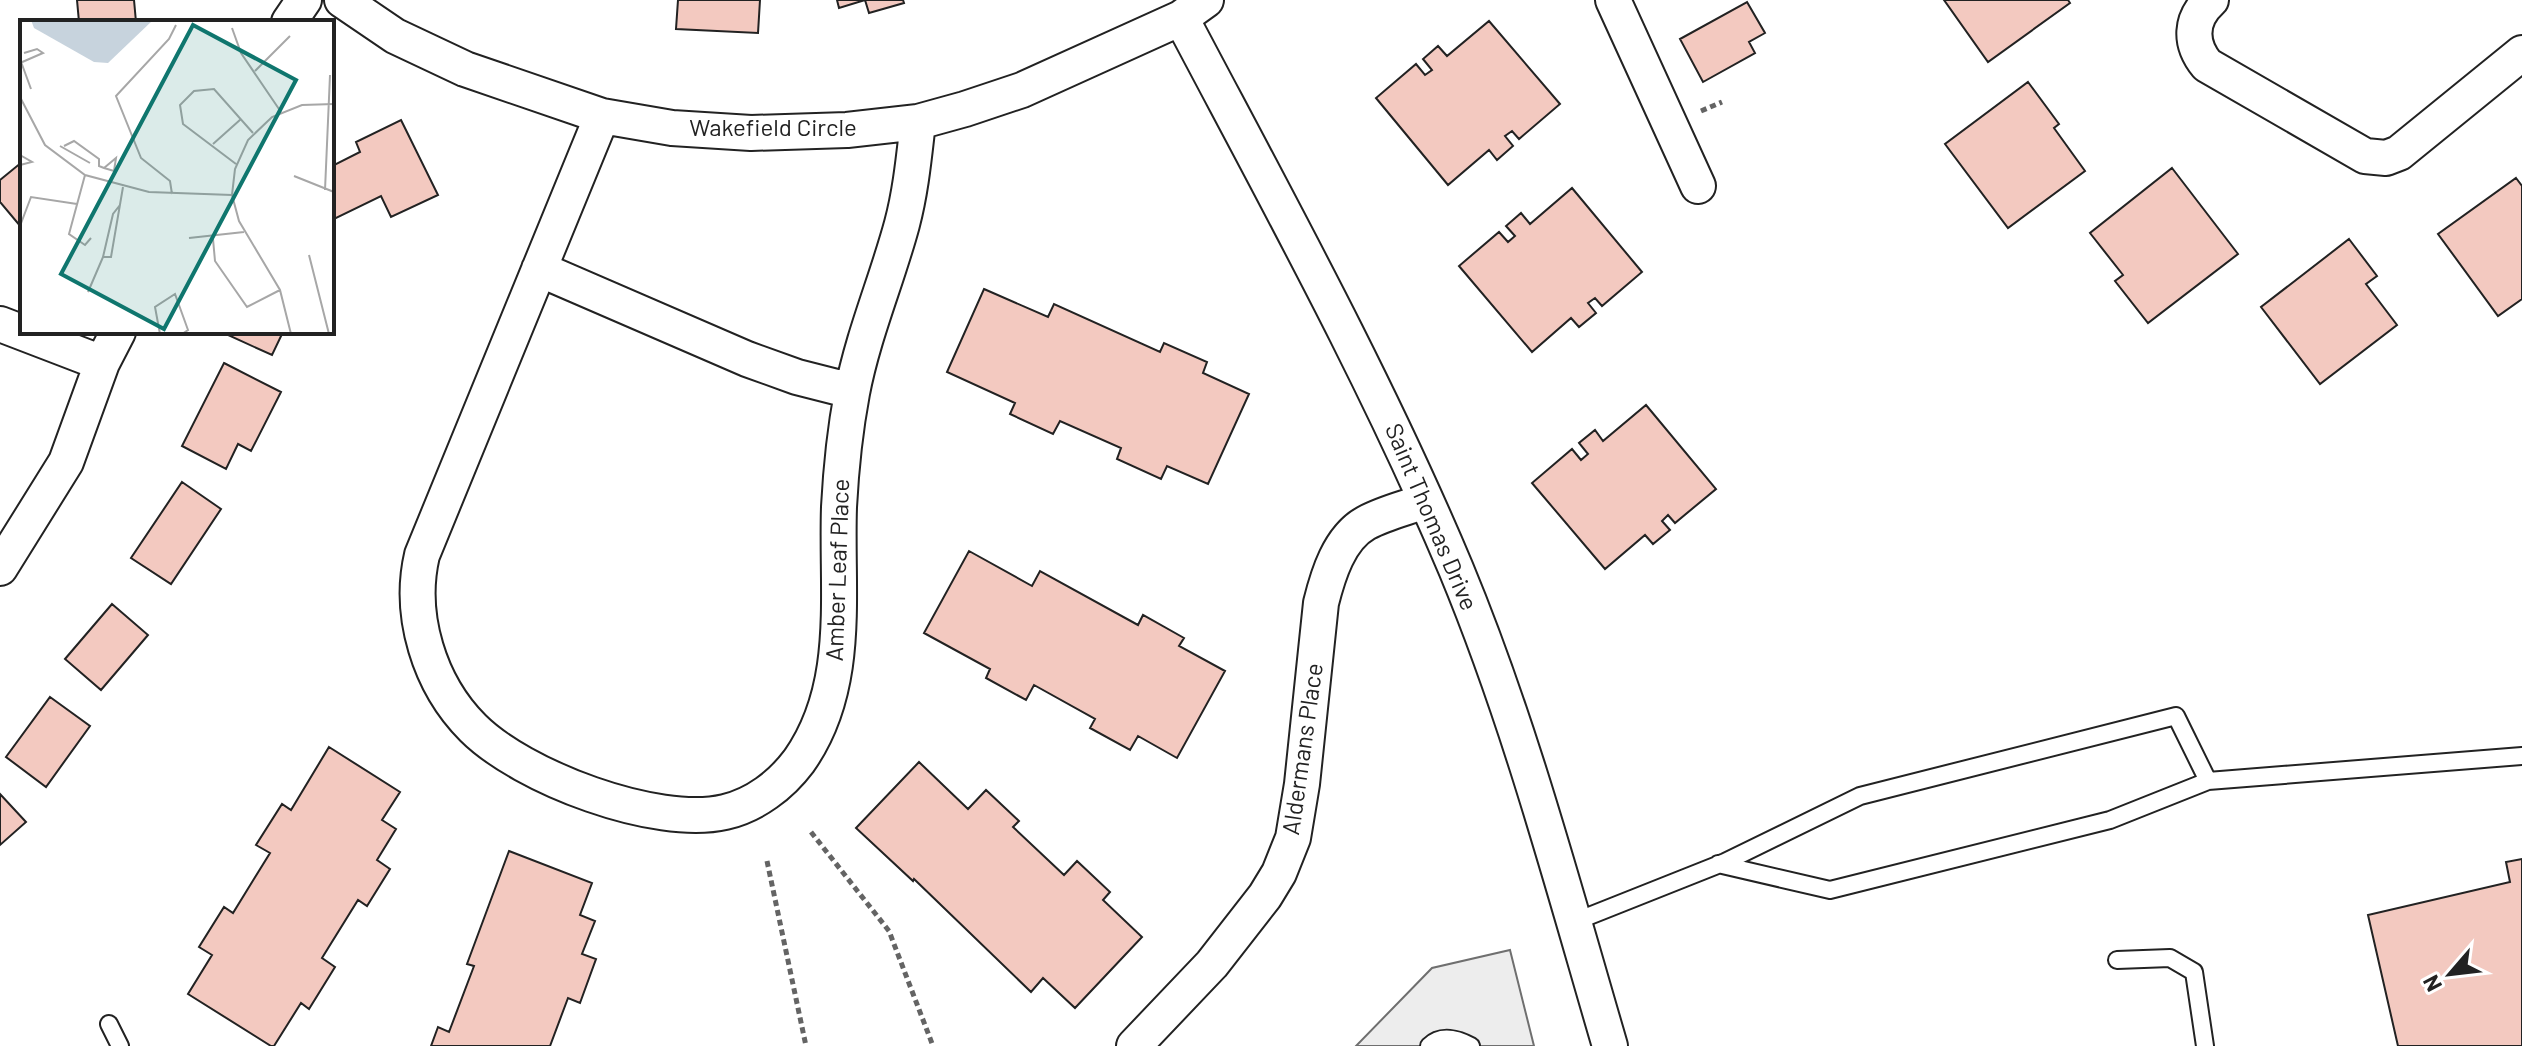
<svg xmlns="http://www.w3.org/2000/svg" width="2522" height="1046" font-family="Barlow,sans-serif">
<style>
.parking{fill:#ededed;stroke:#6f6f6f;stroke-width:2}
.building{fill:#f3c9c0;stroke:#222;stroke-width:2}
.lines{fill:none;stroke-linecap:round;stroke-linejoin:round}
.service-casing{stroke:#222;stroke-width:20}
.minor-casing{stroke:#222;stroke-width:38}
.path{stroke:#646464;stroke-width:5;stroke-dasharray:6 4;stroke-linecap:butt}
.service{stroke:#fff;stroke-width:16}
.minor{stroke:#fff;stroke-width:34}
.labels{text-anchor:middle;stroke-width:6;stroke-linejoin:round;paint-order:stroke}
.street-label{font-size:24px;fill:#222;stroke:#fff}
.inset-road{fill:none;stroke:#a7a7a7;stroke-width:2}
.view{fill:#0f766e;fill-opacity:0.15;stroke:#0f766e;stroke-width:4}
.inset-edge{fill:none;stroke:#222;stroke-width:4}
</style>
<rect width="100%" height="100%" fill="#fff"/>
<path class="parking" d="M1510 950 1534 1046H1356L1432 968Z"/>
<path class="building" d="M77 0H134L136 22H79Z
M678 0H760L758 33 676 29Z
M837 0H903L904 3 869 13 865 0 839 8Z
M1944 0H2068L2070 3 1988 62Z
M1747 2 1765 33 1749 42 1755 53 1703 82 1680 39Z
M1489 21 1560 104 1519 139 1512 131 1505 136 1513 146 1497 160 1489 150 1448 185 1376 98 1416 64 1425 75 1432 70 1423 59 1438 46 1447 56Z
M2028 82 2059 124 2054 128 2085 171 2008 228 1945 144Z
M401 120 438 195 391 217 381 196 332 220V166L360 152 356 142Z
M22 162V226L21 227 0 202V180Z
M2172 168 2238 254 2148 323 2115 281 2123 275 2090 233Z
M2516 178 2522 186V299L2498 316 2438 234Z
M1572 188 1642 272 1602 306 1595 298 1588 303 1596 313 1579 327 1571 318 1532 352 1459 266 1499 232 1508 242 1515 236 1506 226 1521 213 1530 224Z
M2349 239 2377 276 2366 284 2397 325 2320 384 2261 307Z
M984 289 1048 317 1054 304 1160 352 1164 343 1207 362 1203 373 1249 394 1208 484 1167 466 1161 479 1117 459 1121 448 1060 421 1053 434 1010 414 1015 403 947 372Z
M229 332H283L272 355 228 335Z
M224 363 281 392 251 451 238 444 226 469 182 446Z
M1646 405 1716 489 1675 523 1668 515 1662 521 1670 530 1653 544 1645 535 1605 569 1532 483 1572 449 1581 460 1588 454 1579 443 1595 430 1603 441Z
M182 482 221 509 171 584 131 558Z
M969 551 1032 586 1040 571 1138 625 1143 615 1184 638 1179 646 1225 671 1177 758 1138 736 1130 750 1090 728 1095 719 1034 685 1026 700 986 678 990 669 924 633Z
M112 604 148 635 101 690 65 659Z
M50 697 90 726 46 787 6 757Z
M329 747 400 792 382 820 396 829 377 860 390 869 367 906 358 900 322 958 335 967 309 1009 301 1003 274 1046H271L188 994 212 955 199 947 224 907 233 913 270 853 256 845 282 804 291 810Z
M919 762 968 809 986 790 1019 821 1013 827 1064 875 1077 861 1110 892 1103 900 1142 937 1075 1008 1043 978 1031 992 914 879 913 881 856 828Z
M0 794 26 822 0 845Z
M509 851 592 883 580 915 595 921 582 954 596 959 580 1003 568 998 550 1046H431L438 1027 449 1032 474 966 467 964Z
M2522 859V1046H2398L2368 915 2510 882 2506 862Z"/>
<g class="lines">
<defs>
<path id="service" d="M1718 864 1830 890 2110 820 2208 781
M1574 922 1725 862 1860 796 2176 716 2208 781 2522 756
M2117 960 2170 958 2194 972 2205 1046
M109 1024 120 1046
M1429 1046C1441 1034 1458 1039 1471 1046"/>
<path id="minor" d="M342 0 395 36 465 69 602 116 672 128 751 133 847 130 918 122 965 109 1022 90 1181 18 1206 0
M1613 0 1698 186
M2211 0C2190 19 2189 43 2207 65L2365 156 2386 158 2399 153 2522 53
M1181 18C1277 200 1376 379 1456 569 1520 723 1563 886 1610 1046
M289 22 304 0
M602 116 422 555C408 615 429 684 473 728 522 777 656 828 725 812 755 805 781 785 799 761 852 686 836 594 839 507 841 469 845 430 852 393 863 335 887 280 902 224 911 190 914 156 918 122
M539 269 747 359 797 377 852 391
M0 324 102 363
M0 568 66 462 102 363 118 332
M1134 1046 1212 964 1265 896 1279 873 1293 838 1302 784 1321 603C1328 575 1339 538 1366 523 1384 513 1406 508 1425 501"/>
</defs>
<use href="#service" class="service-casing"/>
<use href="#minor" class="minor-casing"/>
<path class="path" d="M1701 111 1722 102
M811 832 889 931 933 1046
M767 861 806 1046"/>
<use href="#service" class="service"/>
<use href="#minor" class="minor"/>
</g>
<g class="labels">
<g class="street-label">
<text x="773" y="136">Wakefield Circle</text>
<text transform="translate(1431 517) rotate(67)" y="8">Saint Thomas Drive</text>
<text transform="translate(838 570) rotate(-88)" y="8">Amber Leaf Place</text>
<text transform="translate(1303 749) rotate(-82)" y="8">Aldermans Place</text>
</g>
</g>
<g transform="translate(20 20)">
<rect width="314" height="314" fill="#fff"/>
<path d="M11 0H133L88 43 74 42 14 8Z" fill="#c7d3dd"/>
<path class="inset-road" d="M212 8 221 33 261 92M0 39 11 69M0 43 23 33 17 29 4 33M235 51 270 16M0 77 25 125 65 155 129 172 212 175M193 124 221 99M40 126 70 143M44 126 54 121 79 139V146L84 148 94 151 96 138 84 148M0 135 12 142 0 145M216 144 163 104 160 85 174 71 194 69 233 113M65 155 49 214 65 225 71 218M274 156 314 172M305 170 310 55M152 174 150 161 121 138 96 76 149 19 156 5M0 206 11 177 57 184M169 218 224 212M193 219 195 241 227 287 260 270M289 235 309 314M83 237 93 194 100 185M68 272 83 237H91L103 167M140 314 135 287 155 274 168 310 162 314M271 314 260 270 219 201 212 175 215 149 228 120 252 97 282 85 314 84"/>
<path class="view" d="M173 5 276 60 144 309 41 254Z"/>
<rect width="314" height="314" class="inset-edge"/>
</g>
<g transform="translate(2450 974) rotate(242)" stroke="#ffffff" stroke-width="6" paint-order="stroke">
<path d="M0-6L14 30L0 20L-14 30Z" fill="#222222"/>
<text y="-12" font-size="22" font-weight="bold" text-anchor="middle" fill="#222222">N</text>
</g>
</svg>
